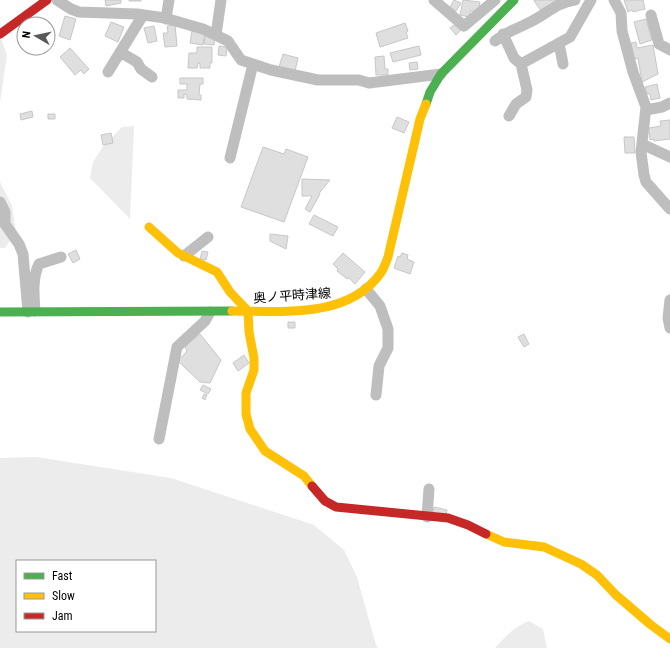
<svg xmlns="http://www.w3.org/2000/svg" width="670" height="648" font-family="'Roboto Condensed','Noto Sans JP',sans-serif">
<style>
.green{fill:#ececec;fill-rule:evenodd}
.building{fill:#dfdfdf;stroke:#c7c7c7}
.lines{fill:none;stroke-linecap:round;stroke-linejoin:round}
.street{stroke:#bebebe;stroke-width:11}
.fast{stroke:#4caf50;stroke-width:9}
.slow{stroke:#ffc107;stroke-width:9}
.jam{stroke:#c62828;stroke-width:9}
.labels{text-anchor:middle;stroke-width:3.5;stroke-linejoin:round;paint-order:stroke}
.street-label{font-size:13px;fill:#000;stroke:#fff}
</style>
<rect width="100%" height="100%" fill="#fff"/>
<path class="green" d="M0 36 7 55 0 102Z
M134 126 130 219 90 178 93 162 104 145 122 127Z
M0 182 12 206 16 232 5 248H0Z
M36 457 171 478 314 525 344 550 357 577 376 645 378 648H0V458ZM17 561H155V631H17Z
M529 621 543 629 547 648H495C505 637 515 626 529 621Z"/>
<path class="building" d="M105 0H121V3L106 6Z
M129 0H141V1H129Z
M454 0 461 3 456 11 450 7Z
M463 0 480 2 478 12 470 11 469 17 460 15Z
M535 0H559L542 12 534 1Z
M624 0H643L645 9 633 12 632 10 628 12Z
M65 16 76 19 70 40 59 36Z
M646 19 652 40 640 44 634 22Z
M111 22 124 27 118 42 105 36Z
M405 23 408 31 406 32 408 38 380 47 376 33Z
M457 23 462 29 456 35 450 28Z
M175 25 177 46 165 47 163 33H168L167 26Z
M154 26 157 41 148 43 144 28Z
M192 31 205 33 203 45 190 43Z
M205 36 215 37 214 45 204 44Z
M636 42 637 48 653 45 658 74 642 82 638 58 634 59 631 43Z
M219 46 227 47 226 56 218 55Z
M419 46 421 55 393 62 390 53Z
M197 47H212V63H210V68H200V63H198L197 68H188L189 53H197Z
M70 48 89 69 84 74 81 70 75 75 60 57Z
M283 54 298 58 295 71 279 67Z
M384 56 385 69H388V75H376L375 57Z
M417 62 418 69 410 70 409 63Z
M180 78H203V84H200L199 95H201V100L187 99V95L184 94V98H178V90H187V84H180Z
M657 84 660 98 651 100 650 94H647L645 87Z
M32 111 33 117 21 120 20 114Z
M48 114H55V119H48Z
M397 117 409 122 404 133 392 128Z
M670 120V139L654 141V139L650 140 649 128 661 126 660 121Z
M111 133 113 143 103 145 101 135Z
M624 137H634L635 153H625Z
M263 147 284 154 286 149 308 157 284 222 241 207Z
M302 179 330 180 320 192 319 196 310 212 305 209 312 196H302Z
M314 215 338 227 333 236 309 224Z
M270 234 288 236 286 249 270 241Z
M76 250 80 259 73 263 68 254Z
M202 251 208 252 206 260 200 259Z
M343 253 365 272 355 284 349 278 347 279 337 271 338 269 333 264Z
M402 253 408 255 407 259 414 262 410 274 394 268 398 256 400 257Z
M288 322H295V328H288Z
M200 334 221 360 210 383 200 382 178 361 187 351 185 346Z
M524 334 529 344 524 347 518 337Z
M244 355 249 363 238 371 233 363Z
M203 385 211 389 208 394 200 390Z
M204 394 207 395 205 400 202 398Z
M434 507 447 510 446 515 433 513Z"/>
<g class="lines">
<path class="street" d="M57 0 71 9 79 12 137 14 165 18 203 29 228 41 241 60 271 70 318 80H359L369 83 441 74
M434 0 464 26 495 0
M614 0 621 13 622 31 633 72 646 107 641 152 644 175 646 182 670 209
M651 15 659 44 670 50
M166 19 169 0
M503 34 514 58 521 64 527 90 526 97 516 104 509 116
M216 35 221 0
M495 41C507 31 515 30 528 23 544 16 557 2 575 0
M559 43 563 64
M120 52 137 62 141 69 152 77
M521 64 570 37 591 0
M108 72 143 15
M646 110 662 107 670 103
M642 144 670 157
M230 158 253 64
M0 202 5 212V224L19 244 23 254 28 312
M184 256 208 237
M366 289 380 306 388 329V348L379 366 376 395
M670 300 668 318 670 328
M35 311C34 296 32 278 39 264L61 257
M159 439 177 347 205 321 210 312
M427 517 429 489"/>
<path class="fast" d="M426 104 430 92 441 74 514 0
M0 312 232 311"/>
<path class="slow" d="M149 227 178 253 217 272 230 292 248 311 249 332 254 358V370L246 393V414L250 429 265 451 304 476 312 486
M232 311C282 311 347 319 380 274 384 269 386 262 388 257L420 119 426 104
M486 534 504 542 544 547 581 564 597 575 616 595 651 625 670 639"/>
<path class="jam" d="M0 34 47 0
M312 486 325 501 336 507 448 518 468 525 486 534"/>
</g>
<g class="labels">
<g class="street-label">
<text transform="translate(292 295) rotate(-4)" y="5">奥ノ平時津線</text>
</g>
</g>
<rect x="16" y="560" width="140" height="72" fill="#ffffff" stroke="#999999"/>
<rect x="24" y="573" width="20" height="6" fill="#4caf50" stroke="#999999"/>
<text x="52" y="580" font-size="12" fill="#000000">Fast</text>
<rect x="24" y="593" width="20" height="6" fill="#ffc107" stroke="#999999"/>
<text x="52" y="600" font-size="12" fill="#000000">Slow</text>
<rect x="24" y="613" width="20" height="6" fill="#c62828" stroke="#999999"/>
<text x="52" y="620" font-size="12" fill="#000000">Jam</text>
<g transform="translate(36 36) rotate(279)"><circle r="19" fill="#ffffff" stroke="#999999"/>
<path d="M0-3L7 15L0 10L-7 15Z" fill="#595959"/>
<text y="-6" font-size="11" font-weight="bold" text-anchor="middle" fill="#000000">N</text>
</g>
</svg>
